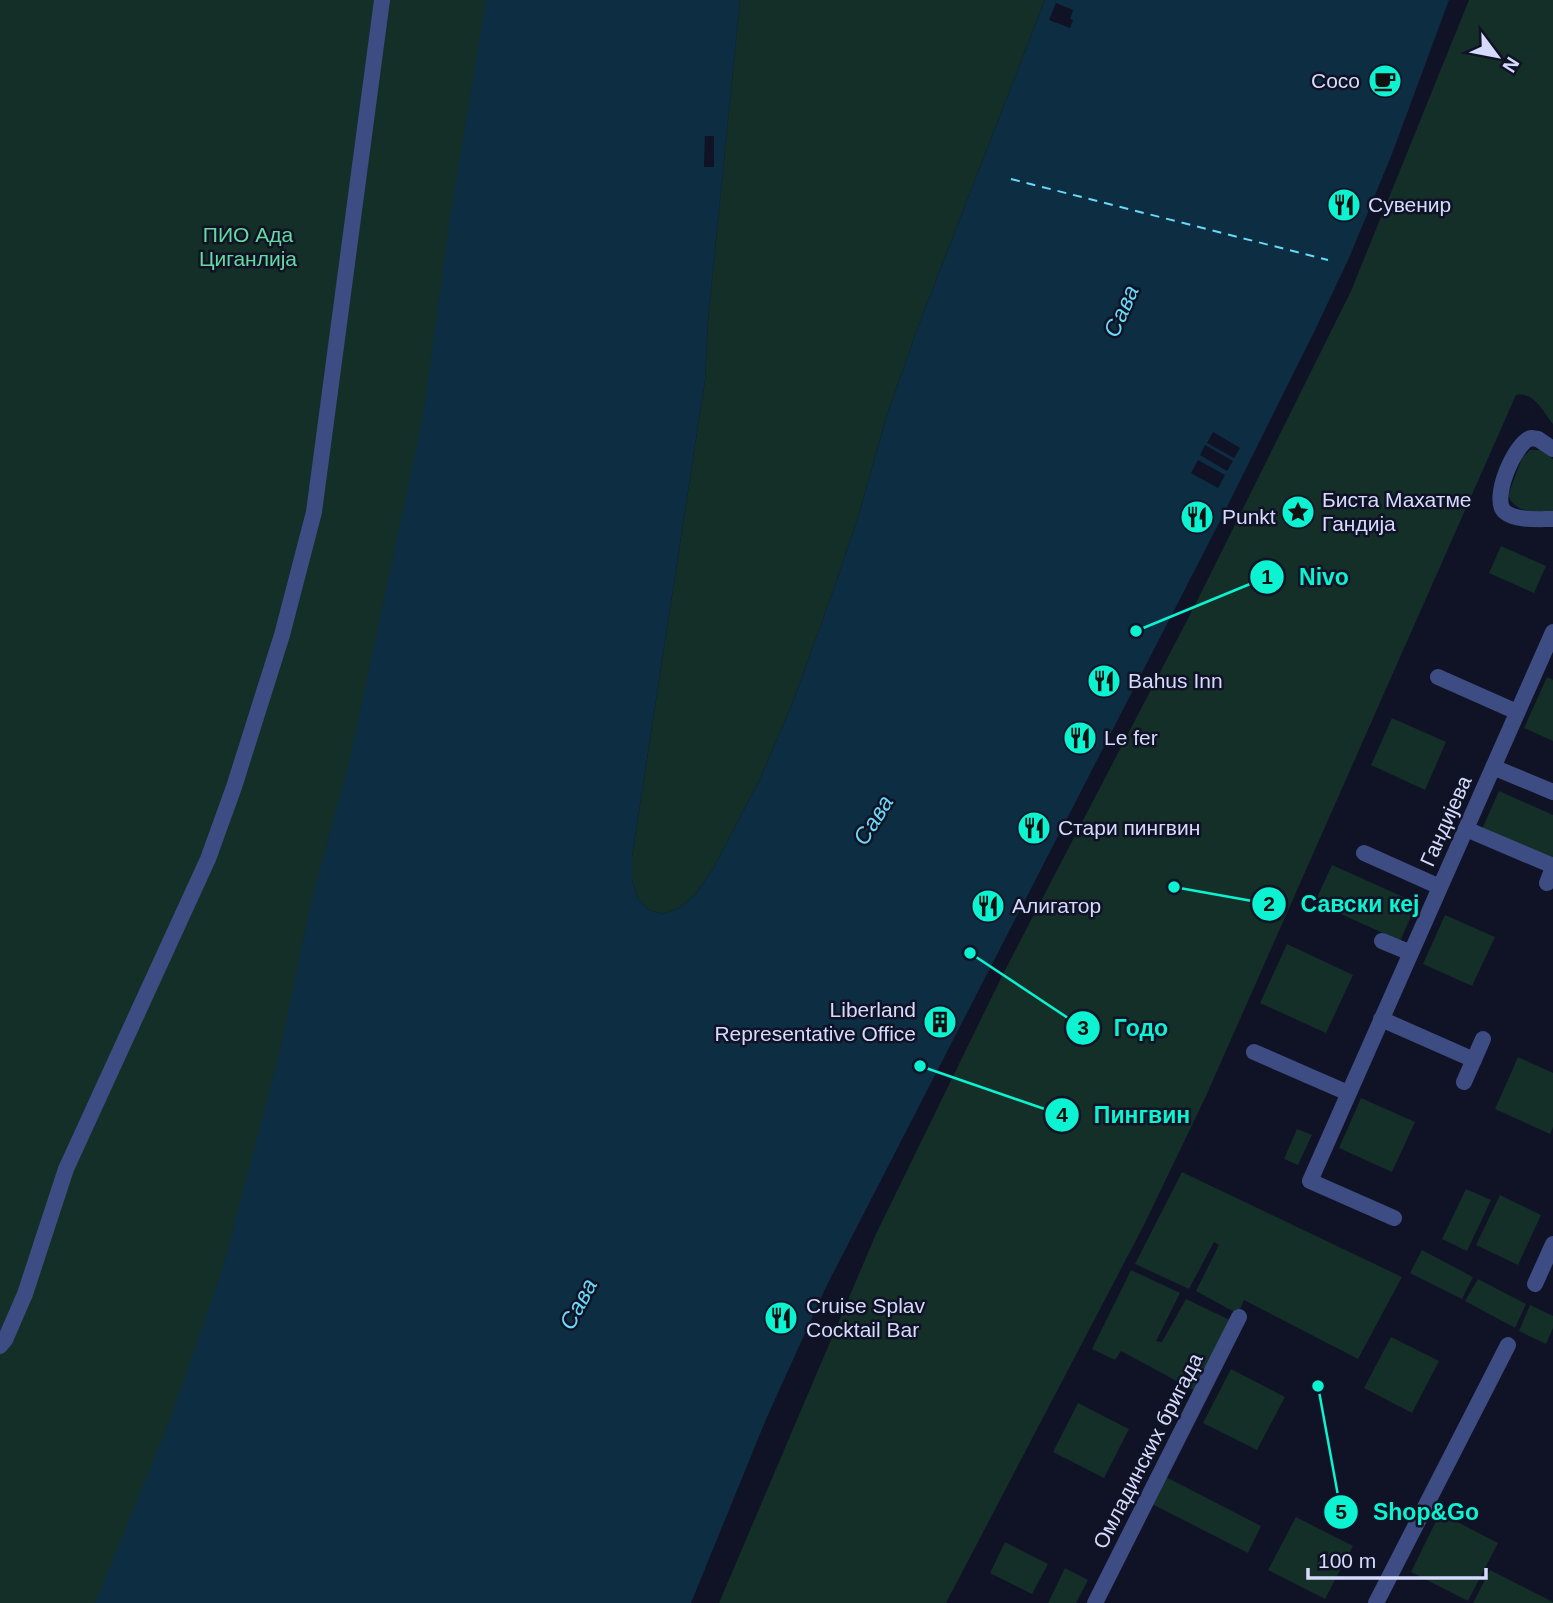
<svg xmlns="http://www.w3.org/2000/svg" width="1553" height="1603" font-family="Arial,sans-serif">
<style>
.green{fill:#132f27}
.water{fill:#0d2d42}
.pier{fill:#101225}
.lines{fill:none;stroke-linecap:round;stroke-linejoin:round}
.ferry{stroke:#69d9f8;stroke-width:2;stroke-dasharray:9 7;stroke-linecap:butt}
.minor{stroke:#3d4c82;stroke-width:16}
.labels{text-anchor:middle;stroke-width:5;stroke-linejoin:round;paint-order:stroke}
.poi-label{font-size:21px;fill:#d6dbfd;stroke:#101225;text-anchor:start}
.park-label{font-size:21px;fill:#65daa0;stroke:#101225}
.street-label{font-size:21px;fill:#d6dbfd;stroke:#101225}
.water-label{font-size:23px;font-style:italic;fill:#69d9f8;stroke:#101225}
.leader{fill:none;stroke:#0cf3d2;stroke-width:2.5}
.callout-dot{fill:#0cf3d2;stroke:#101225;stroke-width:2.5}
.mark-label{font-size:21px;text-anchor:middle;font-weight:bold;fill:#111}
.callout-label{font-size:23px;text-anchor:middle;font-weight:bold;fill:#0cf3d2;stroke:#101225;stroke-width:5;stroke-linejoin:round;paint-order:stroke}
</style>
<rect width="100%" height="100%" fill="#101225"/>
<path class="green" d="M0 0H540L183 1603H0Z
M740 0H1045L921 319 887 415 859 514 832 594 793 702 761 777 713 869 695 895 679 908 662 914 649 910 638 899 632 880V857L705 380 708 320Z
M1469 0H1553V424C1543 412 1534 391 1516 395L1206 1096 1144 1225 946 1603H719L876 1234 1003 974 1195 605 1351 291Z
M1530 450H1541L1553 459V512C1535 511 1515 514 1508 495L1522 458Z
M1501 546 1546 566 1534 593 1489 573Z
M1547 677 1553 680V741L1524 728Z
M1392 718 1446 742 1425 790 1371 765Z
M1499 791 1553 815V860L1482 829Z
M1332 865 1417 903 1400 941 1315 902Z
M1445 915 1495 937 1472 986 1423 964Z
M1287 944 1353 975 1326 1033 1260 1003Z
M1518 1057 1553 1073V1127L1550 1134 1495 1109Z
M1361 1098 1415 1122 1392 1172 1339 1148Z
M1297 1129 1312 1135 1298 1165 1284 1159Z
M1182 1172 1402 1277 1358 1359 1244 1300 1238 1314 1196 1291 1219 1245 1214 1242 1189 1289 1135 1264Z
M1466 1189 1491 1200 1467 1251 1442 1239Z
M1500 1195 1541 1215 1518 1265 1476 1245Z
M1422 1250 1473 1277 1462 1299 1410 1273Z
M1131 1270 1180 1293 1156 1341 1162 1342 1186 1299 1234 1322 1197 1392 1121 1351 1115 1360 1092 1349Z
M1478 1279 1526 1304 1515 1328 1465 1301Z
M1530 1305 1553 1316V1328L1546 1344 1519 1331Z
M1391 1337 1439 1361 1412 1413 1364 1388Z
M1231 1369 1285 1397 1257 1450 1203 1423Z
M1078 1403 1129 1429 1104 1478 1053 1452Z
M1166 1477 1261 1526 1248 1553 1152 1504Z
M1440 1513 1498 1543 1468 1601 1411 1572Z
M1296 1517 1353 1546 1325 1599 1268 1570Z
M1005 1542 1048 1564 1032 1594 990 1573Z
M1065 1568 1088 1580 1076 1603H1048Z
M1490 1570 1553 1602V1603H1473Z"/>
<path class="water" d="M486 0H740L708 320 705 380 632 857V880L638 899 649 910 662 914 679 908 695 895 713 869 761 777 793 702 832 594 859 514 887 415 921 319 1045 0H1449L1392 154 1349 258 1316 328 1219 523 826 1287 767 1417 691 1603H95L170 1420 222 1270 279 1055 311 902 349 763 423 416 452 205Z"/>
<path class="pier" d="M1056 3 1073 10 1070 19 1073 20 1070 28 1049 20Z
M705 136H714V167H704Z
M1213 432 1240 448 1234 458 1207 443Z
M1205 445 1233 461 1227 471 1200 455Z
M1198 460 1225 475 1218 488 1191 473Z"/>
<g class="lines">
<path class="ferry" d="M1011 179 1328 260"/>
<path class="minor" d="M1553 449 1538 439 1531 438C1515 442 1490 500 1505 512 1516 521 1539 519 1553 519
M1438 677 1517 712
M1493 767 1553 792
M1466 829 1553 866
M1364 853 1440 887
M1547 883 1553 868
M1382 941 1411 953
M1381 1019 1474 1060
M1254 1052 1348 1093
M1464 1082 1483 1039
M1394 1218 1310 1181 1553 632
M1535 1284 1553 1244
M0 1346 5 1340 25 1294 66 1169 208 859 234 787 282 635 314 512 382 0
M1095 1603 1239 1317
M1376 1603 1508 1345"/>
</g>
<defs>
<symbol id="cafe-disc" viewBox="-11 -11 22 22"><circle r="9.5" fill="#0cf3d2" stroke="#101225"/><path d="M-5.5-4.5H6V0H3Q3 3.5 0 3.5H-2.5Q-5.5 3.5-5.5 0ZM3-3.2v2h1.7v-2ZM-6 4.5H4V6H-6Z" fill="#111"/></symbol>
<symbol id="restaurant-disc" viewBox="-11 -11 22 22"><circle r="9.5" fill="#0cf3d2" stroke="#101225"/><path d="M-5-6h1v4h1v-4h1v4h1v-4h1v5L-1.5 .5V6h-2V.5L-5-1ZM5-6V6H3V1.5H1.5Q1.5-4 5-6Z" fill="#111"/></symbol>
<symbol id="sight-disc" viewBox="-11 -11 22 22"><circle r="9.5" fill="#0cf3d2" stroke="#101225"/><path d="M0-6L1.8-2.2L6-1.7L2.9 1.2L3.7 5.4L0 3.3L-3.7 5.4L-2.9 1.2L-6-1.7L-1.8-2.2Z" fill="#111"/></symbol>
<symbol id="building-disc" viewBox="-11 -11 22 22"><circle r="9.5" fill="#0cf3d2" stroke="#101225"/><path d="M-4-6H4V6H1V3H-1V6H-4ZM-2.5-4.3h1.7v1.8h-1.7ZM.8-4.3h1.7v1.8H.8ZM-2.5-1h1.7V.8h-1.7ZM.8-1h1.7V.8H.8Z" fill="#111"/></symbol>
</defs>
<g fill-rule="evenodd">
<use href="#cafe-disc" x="1366" y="62" width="38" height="38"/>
<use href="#restaurant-disc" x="1325" y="186" width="38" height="38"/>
<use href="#sight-disc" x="1279" y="493" width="38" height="38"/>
<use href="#restaurant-disc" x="1178" y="498" width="38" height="38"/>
<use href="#restaurant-disc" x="1085" y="662" width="38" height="38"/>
<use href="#restaurant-disc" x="1061" y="719" width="38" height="38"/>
<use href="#restaurant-disc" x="1015" y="809" width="38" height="38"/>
<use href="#restaurant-disc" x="969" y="887" width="38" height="38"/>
<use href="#building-disc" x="921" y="1003" width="38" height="38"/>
<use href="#restaurant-disc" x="762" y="1299" width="38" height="38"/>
</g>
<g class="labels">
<g class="poi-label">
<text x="1360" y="88" text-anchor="end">Coco</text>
<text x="1368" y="212">Сувенир</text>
<text x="1322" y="507">Биста Махатме<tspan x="1322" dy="24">Гандија</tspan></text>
<text x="1222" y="524">Punkt</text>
<text x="1128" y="688">Bahus Inn</text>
<text x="1104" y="745">Le fer</text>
<text x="1058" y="835">Стари пингвин</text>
<text x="1012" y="913">Алигатор</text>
<text x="916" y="1017" text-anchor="end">Liberland<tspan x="916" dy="24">Representative Office</tspan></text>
<text x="806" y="1313">Cruise Splav<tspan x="806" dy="24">Cocktail Bar</tspan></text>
</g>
<g class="park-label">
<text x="248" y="242">ПИО Ада<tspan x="248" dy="24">Циганлија</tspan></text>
</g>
<g class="street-label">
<text transform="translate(1446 821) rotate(-66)" y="7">Гандијева</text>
<text transform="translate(1148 1451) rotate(-63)" y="7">Омладинских бригада</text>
</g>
<g class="water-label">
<text transform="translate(1121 311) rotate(-66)" y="8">Сава</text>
<text transform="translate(873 820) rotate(-58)" y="8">Сава</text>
<text transform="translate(578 1304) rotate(-62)" y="8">Сава</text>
</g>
</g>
<path class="leader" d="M1136 631L1267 577M1174 887L1269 904M970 953L1083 1028M920 1066L1062 1115M1318 1386L1341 1512"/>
<g class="callout-dot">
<circle cx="1136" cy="631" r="7"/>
<circle cx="1174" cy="887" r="7"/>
<circle cx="970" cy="953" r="7"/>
<circle cx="920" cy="1066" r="7"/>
<circle cx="1318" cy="1386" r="7"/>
<circle cx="1267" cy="577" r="18"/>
<circle cx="1269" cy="904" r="18"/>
<circle cx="1083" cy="1028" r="18"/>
<circle cx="1062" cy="1115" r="18"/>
<circle cx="1341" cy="1512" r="18"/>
</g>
<g class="mark-label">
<text x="1267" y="584">1</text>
<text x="1269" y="911">2</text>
<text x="1083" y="1035">3</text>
<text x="1062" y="1122">4</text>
<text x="1341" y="1519">5</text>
</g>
<g class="callout-label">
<text x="1324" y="585">Nivo</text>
<text x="1360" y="912">Савски кеј</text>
<text x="1141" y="1036">Годо</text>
<text x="1142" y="1123">Пингвин</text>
<text x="1426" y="1520">Shop&amp;Go</text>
</g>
<g transform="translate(1497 56) rotate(122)" stroke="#101225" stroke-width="5" paint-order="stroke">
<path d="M0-5L12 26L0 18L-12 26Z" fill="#d6dbfd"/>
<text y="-10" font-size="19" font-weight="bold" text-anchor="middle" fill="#d6dbfd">N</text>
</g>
<path d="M1308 1568v10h178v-10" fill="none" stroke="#d6dbfd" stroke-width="3.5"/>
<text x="1318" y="1568" font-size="21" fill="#d6dbfd" stroke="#101225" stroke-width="5" paint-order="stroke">100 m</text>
</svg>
